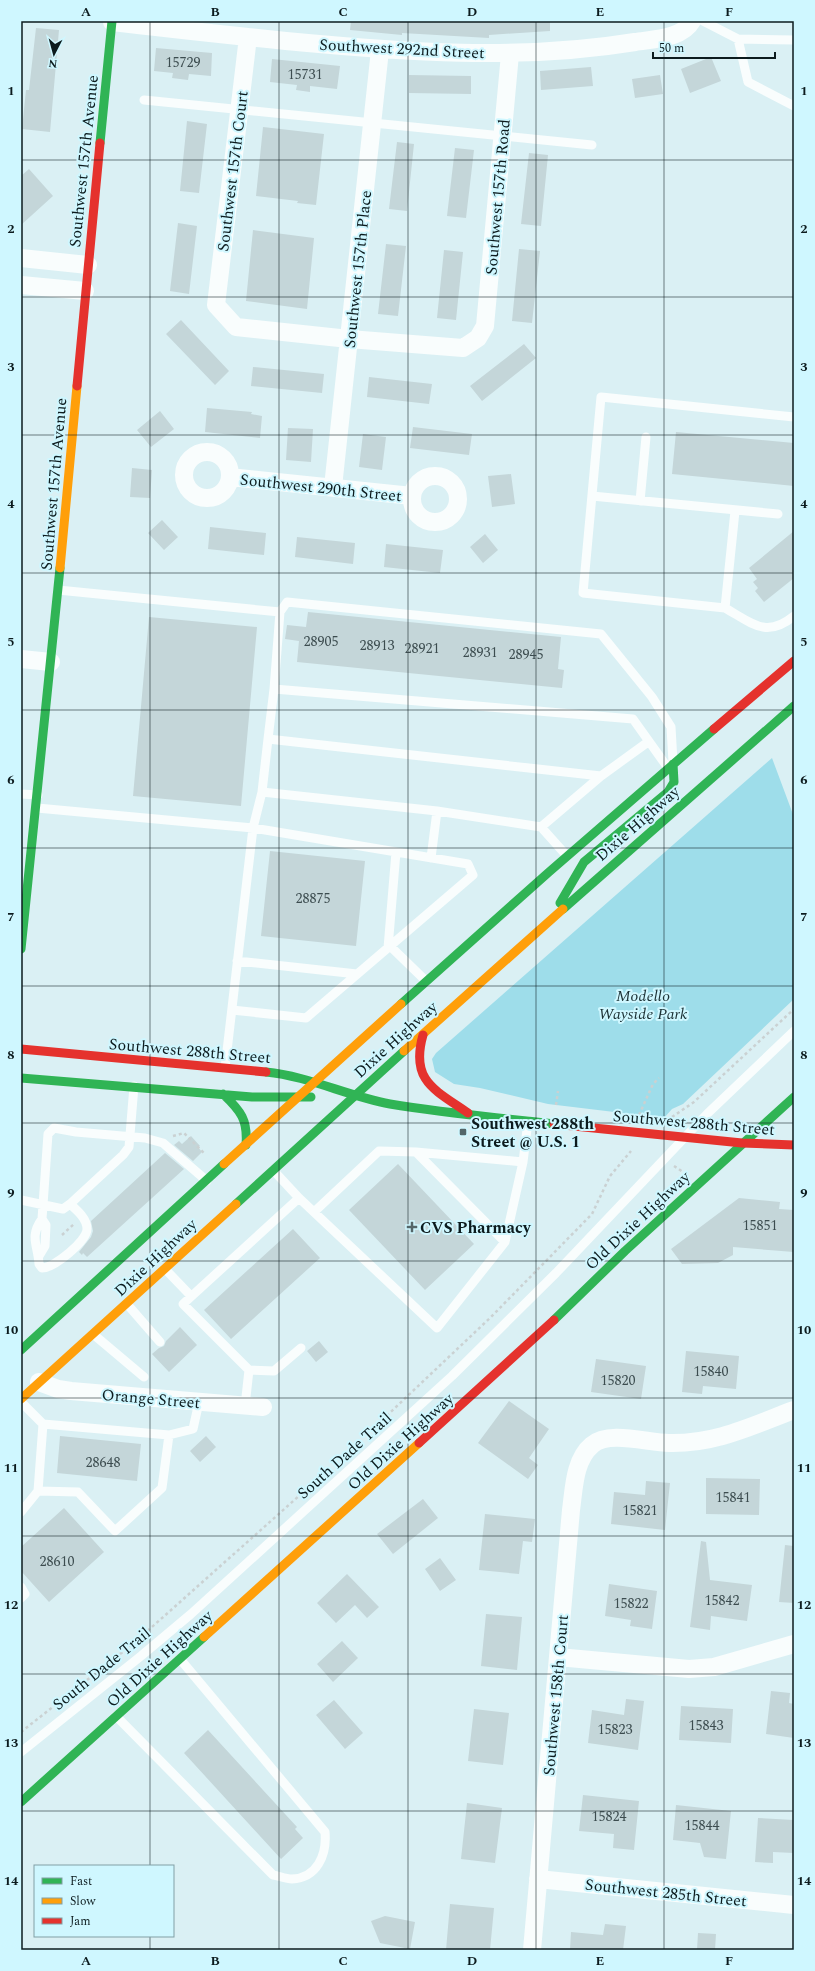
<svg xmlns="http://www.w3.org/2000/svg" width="815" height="1971" font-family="Spectral,serif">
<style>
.green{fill:#9eddea}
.building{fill:#c4d6d9}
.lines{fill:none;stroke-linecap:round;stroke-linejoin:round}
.path{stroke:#cad1d2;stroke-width:2.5;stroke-dasharray:3 3;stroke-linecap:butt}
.lane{stroke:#f9fdfd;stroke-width:9}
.street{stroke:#f9fdfd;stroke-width:18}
.fast{stroke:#30b455;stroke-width:9}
.slow{stroke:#ff9f0a;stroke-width:9}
.jam{stroke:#e5322d;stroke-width:9}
.grid{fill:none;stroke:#0c1b1e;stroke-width:1;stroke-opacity:0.55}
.poi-dot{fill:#546669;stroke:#cff7ff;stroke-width:1.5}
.labels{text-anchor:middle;stroke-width:4;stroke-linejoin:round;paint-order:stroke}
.number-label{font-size:14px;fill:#3c4c4f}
.street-label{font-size:16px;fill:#0c1b1e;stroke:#cff7ff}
.park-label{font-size:16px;font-style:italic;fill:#1c3135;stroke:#cff7ff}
.poi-label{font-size:16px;font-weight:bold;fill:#0c1b1e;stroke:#cff7ff;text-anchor:start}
.neatline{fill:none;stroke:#0c1b1e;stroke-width:1.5}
.grid-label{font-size:13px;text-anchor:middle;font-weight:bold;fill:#0c1b1e}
</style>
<rect width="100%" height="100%" fill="#daf0f4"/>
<path class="green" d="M772 758 794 817V999L683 1104 672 1109 664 1118 548 1104 480 1088 454 1084 435 1072 432 1059 436 1053Z"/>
<path class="building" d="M351 21H550V31L489 35V38L402 33V35L350 30Z
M36 28 59 30 50 132 22 129 26 90H29Z
M156 48 212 53 211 76 189 74 188 80 172 78 173 73 154 71Z
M711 57 721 81 690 93 681 69Z
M272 59 340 66 337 89 310 86V92L296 90 297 85 270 82Z
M591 67 593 86 541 90 540 71Z
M409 75 471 76V94L409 93Z
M660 75 663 94 635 98 632 79Z
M187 121 207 124 199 193 180 191Z
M263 127 324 134 316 205 297 203 298 201 256 196Z
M397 142 414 144 407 211 389 209Z
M455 148 474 150 466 218 447 216Z
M529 153 548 155 541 226 521 224Z
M29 169 53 196 21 225V176Z
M178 223 197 226 189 294 170 291Z
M253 230 314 238 307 309 246 301Z
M386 244 406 246 398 316 378 314Z
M519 249 540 251 532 323 512 321Z
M444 250 463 252 456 320 437 318Z
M181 320 229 371 215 385 166 334Z
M524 344 536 358 482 401 470 386Z
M253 367 324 374 322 393 251 386Z
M369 377 432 384 429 404 367 397Z
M207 408 252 412 251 414 262 416 260 438 205 432Z
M160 411 174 429 151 447 137 430Z
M413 427 472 434 469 455 410 448Z
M288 428 313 429 311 462 286 460Z
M676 432 794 443V486L672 474Z
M363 434 386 437 382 470 359 467Z
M132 468 152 470 150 498 130 497Z
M511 474 515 504 492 507 488 476Z
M162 520 178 537 164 550 148 533Z
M210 527 266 533 264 555 208 549Z
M794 531V578L764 602 755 591 758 588 753 582 757 579 749 568Z
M485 534 498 550 483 563 470 547Z
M297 537 355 543 353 564 295 557Z
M386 544 443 550 440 573 384 567Z
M308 612 561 637 558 669 564 670 562 688 297 662 299 641 285 639 287 625 306 627Z
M149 617 257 627 241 806 133 796Z
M270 851 365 861 356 946 261 936Z
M191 1136 200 1146 198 1147 202 1152 193 1161 174 1145 179 1141 182 1144Z
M165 1153 184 1169 87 1257 83 1253 82 1255 79 1252 91 1237 93 1231 91 1221Z
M398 1164 474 1244 425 1290 349 1210Z
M739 1198 780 1202 779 1209 794 1210V1252L733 1247V1255L718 1263 682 1264 671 1249Z
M293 1229 320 1258 231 1339 204 1310Z
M180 1327 197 1345 169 1372 152 1354 159 1348 164 1346 166 1341Z
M319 1341 328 1352 316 1362 307 1351Z
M686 1351 739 1356 736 1389 703 1386 702 1394 682 1392Z
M596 1359 646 1366 641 1399 591 1392Z
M509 1401 549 1429 529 1458 538 1465 528 1479 478 1443Z
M60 1436 141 1444 137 1481 57 1473Z
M206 1436 216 1447 200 1462 190 1451Z
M706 1478 760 1479 759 1515 706 1514Z
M646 1481 670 1483 665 1530 611 1524 614 1492 645 1495Z
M423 1499 438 1518 393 1554 377 1534Z
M64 1508 104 1552 49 1602 21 1571V1547Z
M485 1514 535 1519 532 1542 523 1541 519 1574 479 1570Z
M701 1541 706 1542 710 1580 752 1585 747 1621 711 1616 710 1630 690 1627Z
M785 1545 794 1546V1603L779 1602Z
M440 1558 456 1580 440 1591 425 1569Z
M347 1574 379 1607 367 1618 355 1605 336 1623 317 1603Z
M609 1584 657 1591 652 1629 630 1626 631 1620 605 1616Z
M486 1614 522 1617 517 1670 481 1666Z
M342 1641 358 1658 333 1682 317 1664Z
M771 1691 790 1693 789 1703 794 1704V1738L766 1734Z
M626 1699 644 1701 638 1750 588 1743 592 1710 624 1715Z
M334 1700 363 1733 345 1749 316 1715Z
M681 1706 733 1709 731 1743 679 1740Z
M474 1709 509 1713 503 1765 468 1761Z
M208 1730 297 1827 295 1829 303 1838 281 1859 184 1753Z
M583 1795 639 1801 634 1850 613 1848 614 1834 579 1831Z
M467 1803 502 1808 495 1863 461 1859Z
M676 1805 731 1811 726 1859 704 1857 700 1843 673 1840Z
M758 1818 794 1820V1853L773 1852V1863L755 1862Z
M450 1904 494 1908 490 1950H446Z
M385 1916 415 1922 410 1949 380 1943 371 1921Z
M605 1924 626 1926 623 1950H570L571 1932 603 1935Z
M698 1933 716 1934 715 1950H697Z"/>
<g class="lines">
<path class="path" d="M556 1105 558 1091
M639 1115 653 1084 659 1078
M672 1117 694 1102 794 1009
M173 1136 184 1133 204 1153
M674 1166 683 1172
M62 1235 74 1224
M378 1424 491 1317 592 1214 610 1176 631 1151
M21 1732 134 1643 309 1487"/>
<path class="lane" d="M703 21 738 39 794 40
M738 39 748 82 794 106
M144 100 592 145
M592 496 778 514
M640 501 646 437
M735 511 725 608 583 593 601 397 794 417
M58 590 280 612 274 689
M725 608C752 623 766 639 794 616
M280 612 287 602 601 634 652 697 671 727 673 762
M268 739 262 792 437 811 541 827 601 776 268 739 274 689 633 719 668 768
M601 776 648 742
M21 794 38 795
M37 808 253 828 468 864 473 875 306 1018 232 1010
M541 827 567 856
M431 858 437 811
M390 946 426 981
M388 948 396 852
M237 961 357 974
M225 1068 253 828 262 792
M416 1152 505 1242
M273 1170 299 1198 437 1328 505 1242 523 1162 528 1121
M299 1198 183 1304 249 1370 274 1371 301 1348
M21 1200 63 1209 70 1204 123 1155 129 1147 134 1086
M70 1204C78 1211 87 1219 87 1229 87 1241 54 1268 42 1268L39 1264C38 1245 29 1237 42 1219L48 1134 54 1128 76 1132 145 1138 163 1143 207 1181
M314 1212 379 1151 416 1152 523 1162
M39 1256 45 1246 46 1225 42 1219
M165 1269 191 1296
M127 1304 160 1342
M93 1334 144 1377
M21 1402 43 1424 169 1435 193 1429 199 1402
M245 1406 249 1370
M38 1491 78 1492 115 1531 162 1488 169 1435
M21 1512 38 1491 43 1424
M21 1587 25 1594 21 1598
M116 1716 273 1875C279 1876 286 1879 292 1879 317 1878 327 1855 325 1832L180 1659
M21 1752 141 1656 191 1614 452 1376 556 1273 707 1114 794 1031"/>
<path class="street" d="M112 22C170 29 228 35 286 41 402 52 519 61 635 42 653 39 682 39 692 21
M248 37 216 305 236 327 349 339 463 348 478 338 485 326 510 54
M21 258 88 265
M21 285 85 291
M184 475a23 23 0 1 1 46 0a23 23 0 1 1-46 0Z
M412 499a23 23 0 1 1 46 0a23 23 0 1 1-46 0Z
M230 477 412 496
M333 487 380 50
M21 659 51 662
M39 1382 58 1389 71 1391 263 1407
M558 1657 689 1669 714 1667 794 1644
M538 1879 794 1905
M532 1950 571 1510C574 1489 574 1460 592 1445 609 1430 648 1443 669 1443 716 1444 751 1426 794 1410"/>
<path class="fast" d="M100 143 112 21
M560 903 584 862 668 792 674 782 673 764
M563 909 794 706
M21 949 60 568
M401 1004 549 872 714 729
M266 1072C308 1076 347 1096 390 1104 444 1113 499 1118 554 1124
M21 1078 252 1097H311
M223 1094C241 1111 248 1120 246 1145
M236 1204 404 1051
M554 1320 625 1251 794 1097
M21 1350 224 1164
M21 1802 204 1637"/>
<path class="slow" d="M60 568 77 386
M404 1051 563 909
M224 1164 401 1004
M21 1399 236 1204
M204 1637 419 1443"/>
<path class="jam" d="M77 386 100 143
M714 729 794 661
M423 1035C410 1081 435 1090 468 1113
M21 1049 266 1072
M554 1124 742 1143 794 1145
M419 1443 554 1320"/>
</g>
<path class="grid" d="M150 21V1866M279 21V1950M408 21V1950M536 21V1950M664 21V1950M21 160H794M21 297H794M21 435H794M21 573H794M21 710H794M21 848H794M21 986H794M21 1123H794M21 1261H794M21 1398H794M21 1536H794M21 1674H794M21 1811H794M150 1936V1950"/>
<g class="poi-dot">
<rect x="459" y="1128" width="8" height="8" rx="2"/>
<path d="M410 1221h4v4h4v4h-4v4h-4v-4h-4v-4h4z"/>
</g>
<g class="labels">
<g class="number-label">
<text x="183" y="67">15729</text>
<text x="305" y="79">15731</text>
<text x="321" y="646">28905</text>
<text x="377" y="650">28913</text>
<text x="422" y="653">28921</text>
<text x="480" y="657">28931</text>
<text x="526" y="659">28945</text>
<text x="313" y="903">28875</text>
<text x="760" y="1230">15851</text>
<text x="711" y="1376">15840</text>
<text x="618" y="1385">15820</text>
<text x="103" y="1467">28648</text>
<text x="733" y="1502">15841</text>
<text x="640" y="1515">15821</text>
<text x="57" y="1566">28610</text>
<text x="722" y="1605">15842</text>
<text x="631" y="1608">15822</text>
<text x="706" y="1730">15843</text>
<text x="615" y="1734">15823</text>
<text x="609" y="1821">15824</text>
<text x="702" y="1830">15844</text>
</g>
<g class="street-label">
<text transform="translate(402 48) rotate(3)" y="6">Southwest 292nd Street</text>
<text transform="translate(83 161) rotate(-84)" y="6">Southwest 157th Avenue</text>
<text transform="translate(232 171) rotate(-83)" y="6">Southwest 157th Court</text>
<text transform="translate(497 197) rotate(-85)" y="6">Southwest 157th Road</text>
<text transform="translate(357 269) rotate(-84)" y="6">Southwest 157th Place</text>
<text transform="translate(53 484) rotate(-85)" y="6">Southwest 157th Avenue</text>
<text transform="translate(321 487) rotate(6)" y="6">Southwest 290th Street</text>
<text transform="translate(637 823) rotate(-41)" y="6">Dixie Highway</text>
<text transform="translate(395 1039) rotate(-42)" y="6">Dixie Highway</text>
<text transform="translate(190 1050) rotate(5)" y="6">Southwest 288th Street</text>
<text transform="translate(694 1122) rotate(5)" y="6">Southwest 288th Street</text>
<text transform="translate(637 1220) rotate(-43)" y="6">Old Dixie Highway</text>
<text transform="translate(155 1257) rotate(-43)" y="6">Dixie Highway</text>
<text transform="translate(151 1398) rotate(5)" y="6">Orange Street</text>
<text transform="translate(400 1441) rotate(-42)" y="6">Old Dixie Highway</text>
<text transform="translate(344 1455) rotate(-42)" y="6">South Dade Trail</text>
<text transform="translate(159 1658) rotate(-42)" y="6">Old Dixie Highway</text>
<text transform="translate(101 1668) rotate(-39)" y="6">South Dade Trail</text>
<text transform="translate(555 1695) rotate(-85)" y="6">Southwest 158th Court</text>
<text transform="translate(666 1892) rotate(6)" y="6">Southwest 285th Street</text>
</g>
<g class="park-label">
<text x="643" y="1001">Modello<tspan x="643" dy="18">Wayside Park</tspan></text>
</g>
<g class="poi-label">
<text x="471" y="1129">Southwest 288th<tspan x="471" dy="18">Street @ U.S. 1</tspan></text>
<text x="420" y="1233">CVS Pharmacy</text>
</g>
</g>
<rect width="815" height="1971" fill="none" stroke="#cff7ff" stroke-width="44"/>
<rect x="34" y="1865" width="140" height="72" fill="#cff7ff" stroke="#819fa5"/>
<rect x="42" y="1878" width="20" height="6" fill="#30b455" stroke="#819fa5"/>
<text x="70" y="1885" font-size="12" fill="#0c1b1e">Fast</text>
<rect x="42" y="1898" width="20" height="6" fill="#ff9f0a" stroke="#819fa5"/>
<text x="70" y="1905" font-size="12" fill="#0c1b1e">Slow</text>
<rect x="42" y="1918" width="20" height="6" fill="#e5322d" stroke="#819fa5"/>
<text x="70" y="1925" font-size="12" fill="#0c1b1e">Jam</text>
<g transform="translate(54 54) rotate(186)" stroke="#cff7ff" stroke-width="3" paint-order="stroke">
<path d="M0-3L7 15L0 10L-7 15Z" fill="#0c1b1e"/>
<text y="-6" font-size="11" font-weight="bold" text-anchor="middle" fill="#0c1b1e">N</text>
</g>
<path d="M653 52v6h122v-6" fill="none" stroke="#0c1b1e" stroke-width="2"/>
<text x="659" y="52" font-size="12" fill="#0c1b1e" stroke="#cff7ff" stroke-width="3" paint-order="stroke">50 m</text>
<rect x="22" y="22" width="771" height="1927" class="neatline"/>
<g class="grid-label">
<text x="86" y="16">A</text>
<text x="215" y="16">B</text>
<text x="343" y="16">C</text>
<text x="472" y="16">D</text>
<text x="600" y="16">E</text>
<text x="729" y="16">F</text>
<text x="11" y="95">1</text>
<text x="804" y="95">1</text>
<text x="11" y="233">2</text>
<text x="804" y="233">2</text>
<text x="11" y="371">3</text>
<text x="804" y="371">3</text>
<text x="11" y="508">4</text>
<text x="804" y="508">4</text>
<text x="11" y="646">5</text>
<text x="804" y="646">5</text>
<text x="11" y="784">6</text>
<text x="804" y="784">6</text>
<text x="11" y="921">7</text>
<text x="804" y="921">7</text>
<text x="11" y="1059">8</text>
<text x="804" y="1059">8</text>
<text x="11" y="1197">9</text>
<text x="804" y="1197">9</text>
<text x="11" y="1334">10</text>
<text x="804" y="1334">10</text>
<text x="11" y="1472">11</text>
<text x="804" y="1472">11</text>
<text x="11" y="1609">12</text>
<text x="804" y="1609">12</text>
<text x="11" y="1747">13</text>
<text x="804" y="1747">13</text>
<text x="11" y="1885">14</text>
<text x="804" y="1885">14</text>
<text x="86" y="1965">A</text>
<text x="215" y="1965">B</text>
<text x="343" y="1965">C</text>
<text x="472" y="1965">D</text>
<text x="600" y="1965">E</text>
<text x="729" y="1965">F</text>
</g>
</svg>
